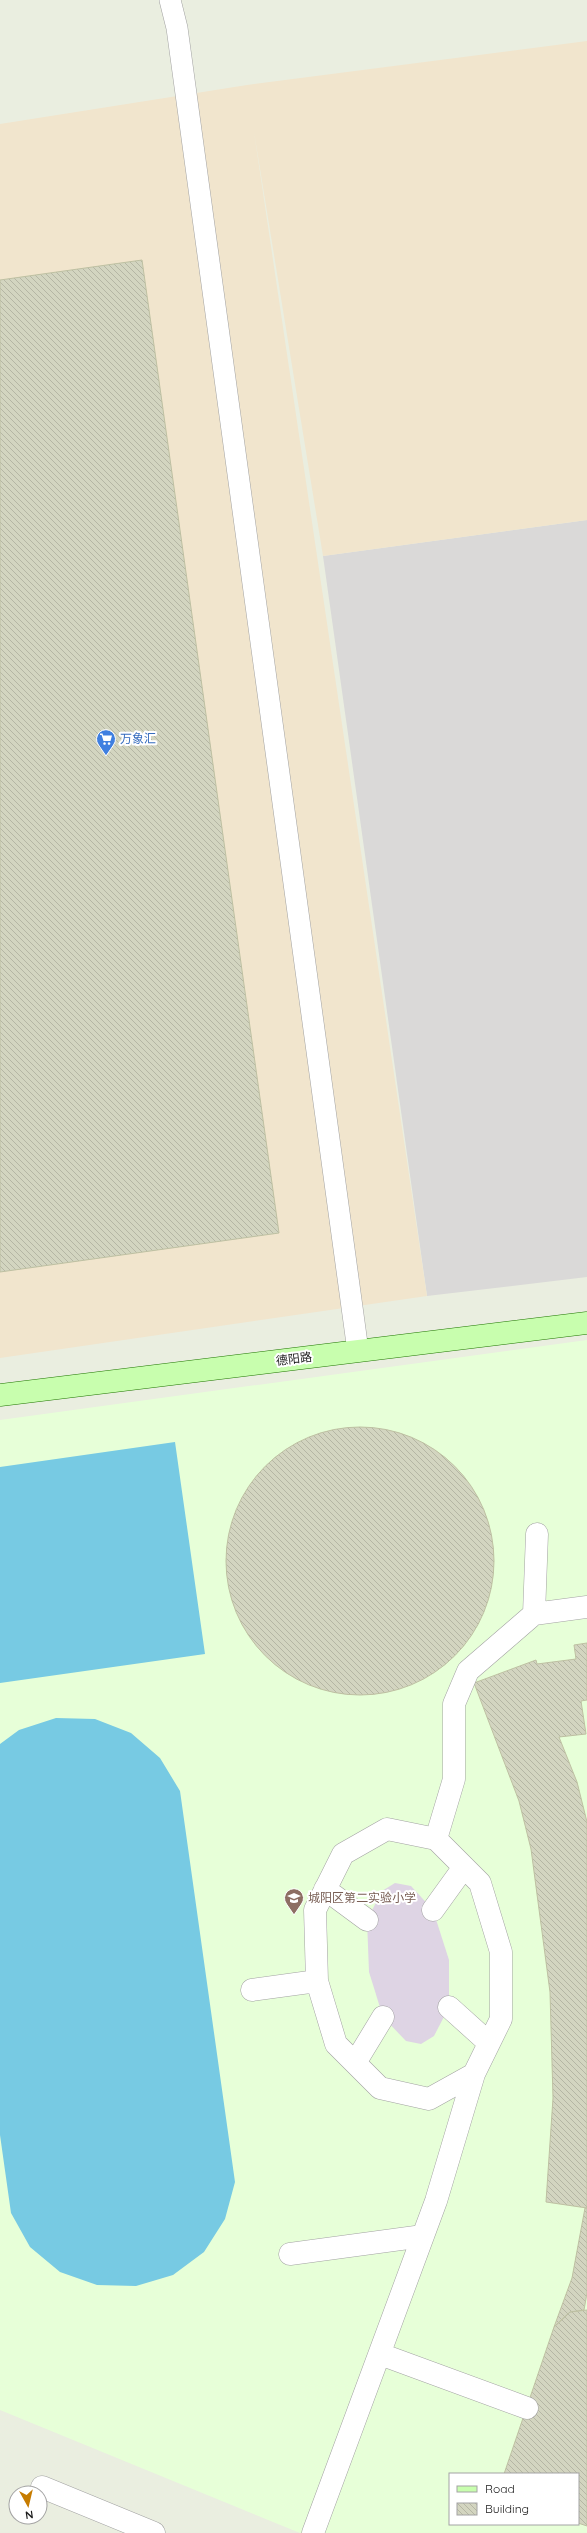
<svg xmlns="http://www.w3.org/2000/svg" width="587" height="2533" font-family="Quicksand,'Noto Sans SC',sans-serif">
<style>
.residential{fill:#dad9d8}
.commercial{fill:#f1e5cd}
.education{fill:#e7ffd8;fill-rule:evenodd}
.pitch{fill:#77cae3}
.plaza{fill:#ded4e4}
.building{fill:url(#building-back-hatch);stroke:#bec0a2}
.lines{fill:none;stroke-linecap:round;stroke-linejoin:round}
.lane-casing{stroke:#a2a2a2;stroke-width:22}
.street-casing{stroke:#a2a2a2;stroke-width:23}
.secondary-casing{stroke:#1f7500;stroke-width:23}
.lane{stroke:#fff;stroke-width:21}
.street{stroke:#fff;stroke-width:22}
.secondary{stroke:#c8feae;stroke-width:22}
.labels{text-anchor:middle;stroke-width:4;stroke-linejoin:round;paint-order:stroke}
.shop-label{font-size:12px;fill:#366cbe;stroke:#fff;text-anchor:start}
.street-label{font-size:12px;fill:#1b1b1b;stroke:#fff}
.education-label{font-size:12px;fill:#785e54;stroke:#fff;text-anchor:start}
</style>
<defs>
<pattern id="building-back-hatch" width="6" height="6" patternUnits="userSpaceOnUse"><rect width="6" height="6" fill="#d3d5c0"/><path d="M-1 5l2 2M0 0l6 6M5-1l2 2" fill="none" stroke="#b5b6a4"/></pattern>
</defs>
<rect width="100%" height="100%" fill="#eaeee0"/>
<path class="residential" d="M587 520V1277L427 1296 323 556Z"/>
<path class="commercial" d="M587 41V520L323 556 254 132 427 1296 0 1358V124L247 85Z"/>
<path class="education" d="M587 1340V2533H300L0 2410V1420ZM450 2474H578V2524H450Z"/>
<path class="pitch" d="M175 1442 205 1654 0 1683V1467Z
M56 1718 95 1719 131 1733 160 1758 180 1791 235 2182 225 2219 204 2252 173 2275 136 2286 97 2285 60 2272 30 2247 11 2213 0 2135V1744L19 1730Z"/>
<path class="plaza" d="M395 1883 411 1886 433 1910 449 1960V2007L434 2036 421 2044 406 2041 383 2017 369 1972 367 1920 382 1891Z"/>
<path class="building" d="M142 260 279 1233 0 1272V280Z
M226 1561a134 134 0 1 1 268 0a134 134 0 1 1-268 0Z
M587 1643V1700L581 1701 586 1734 559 1737 577 1782 587 1822V2208L546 2202 553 2098 550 1992 531 1849 519 1801 474 1683 536 1660 537 1664 576 1659 574 1645Z
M585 2208H587V2293L584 2310 570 2312 554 2327 572 2278Z
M587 2310V2526L578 2523V2474H504L554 2327 570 2312Z"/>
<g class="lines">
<defs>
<path id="lane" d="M170 0 177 28 358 1351"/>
<path id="street" d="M534 1614 587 1607
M387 1829 436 1839 480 1883 501 1952V2019L474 2074 429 2099 380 2088 336 2044 317 1981 315 1910 343 1854Z
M436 1839 454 1779V1704L468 1671 534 1614 537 1534
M325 1889 367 1920
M433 1910 464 1867
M252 1990 317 1981
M449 2007 489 2043
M355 2063 383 2017
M290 2254 423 2236
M380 2354 527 2408
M42 2487 154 2533
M313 2533 436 2201 474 2074"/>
<path id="secondary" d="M0 1395 587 1323"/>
</defs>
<use href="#lane" class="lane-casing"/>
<use href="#street" class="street-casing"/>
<use href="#secondary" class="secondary-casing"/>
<use href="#lane" class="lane"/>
<use href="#street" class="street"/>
<use href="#secondary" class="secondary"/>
</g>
<defs>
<symbol id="supermarket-pin" viewBox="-11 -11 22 30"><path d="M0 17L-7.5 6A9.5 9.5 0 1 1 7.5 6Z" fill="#3f7fe0" stroke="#fff"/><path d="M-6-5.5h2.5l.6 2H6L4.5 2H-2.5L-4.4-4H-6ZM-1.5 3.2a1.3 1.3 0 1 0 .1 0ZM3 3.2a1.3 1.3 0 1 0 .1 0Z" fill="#fff"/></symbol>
<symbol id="school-pin" viewBox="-11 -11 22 30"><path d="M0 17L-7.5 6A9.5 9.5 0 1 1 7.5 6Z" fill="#8d6e63" stroke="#fff"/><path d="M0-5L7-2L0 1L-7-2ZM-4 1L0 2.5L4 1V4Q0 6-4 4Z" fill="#fff"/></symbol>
</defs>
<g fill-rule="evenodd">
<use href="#supermarket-pin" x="95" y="728" width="22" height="30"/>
<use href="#school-pin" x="283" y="1887" width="22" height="30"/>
</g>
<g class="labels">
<g class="shop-label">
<text x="120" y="743">万象汇</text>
</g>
<g class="street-label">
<text transform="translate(294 1359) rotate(-7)" y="4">德阳路</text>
</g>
<g class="education-label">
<text x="308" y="1902">城阳区第二实验小学</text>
</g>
</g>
<rect x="449" y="2473" width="130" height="52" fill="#ffffff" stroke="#a4a4a4"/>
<rect x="457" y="2486" width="20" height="6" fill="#c8feae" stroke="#a4a4a4"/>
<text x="485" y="2493" font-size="12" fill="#1b1b1b">Road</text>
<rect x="457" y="2503" width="20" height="12" fill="url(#building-back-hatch)" stroke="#a4a4a4"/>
<text x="485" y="2513" font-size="12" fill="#1b1b1b">Building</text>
<g transform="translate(28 2505) rotate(172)"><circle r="19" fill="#ffffff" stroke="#a4a4a4"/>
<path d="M0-3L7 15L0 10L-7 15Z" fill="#c77c00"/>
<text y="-6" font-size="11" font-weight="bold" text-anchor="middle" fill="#1b1b1b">N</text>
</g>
</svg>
